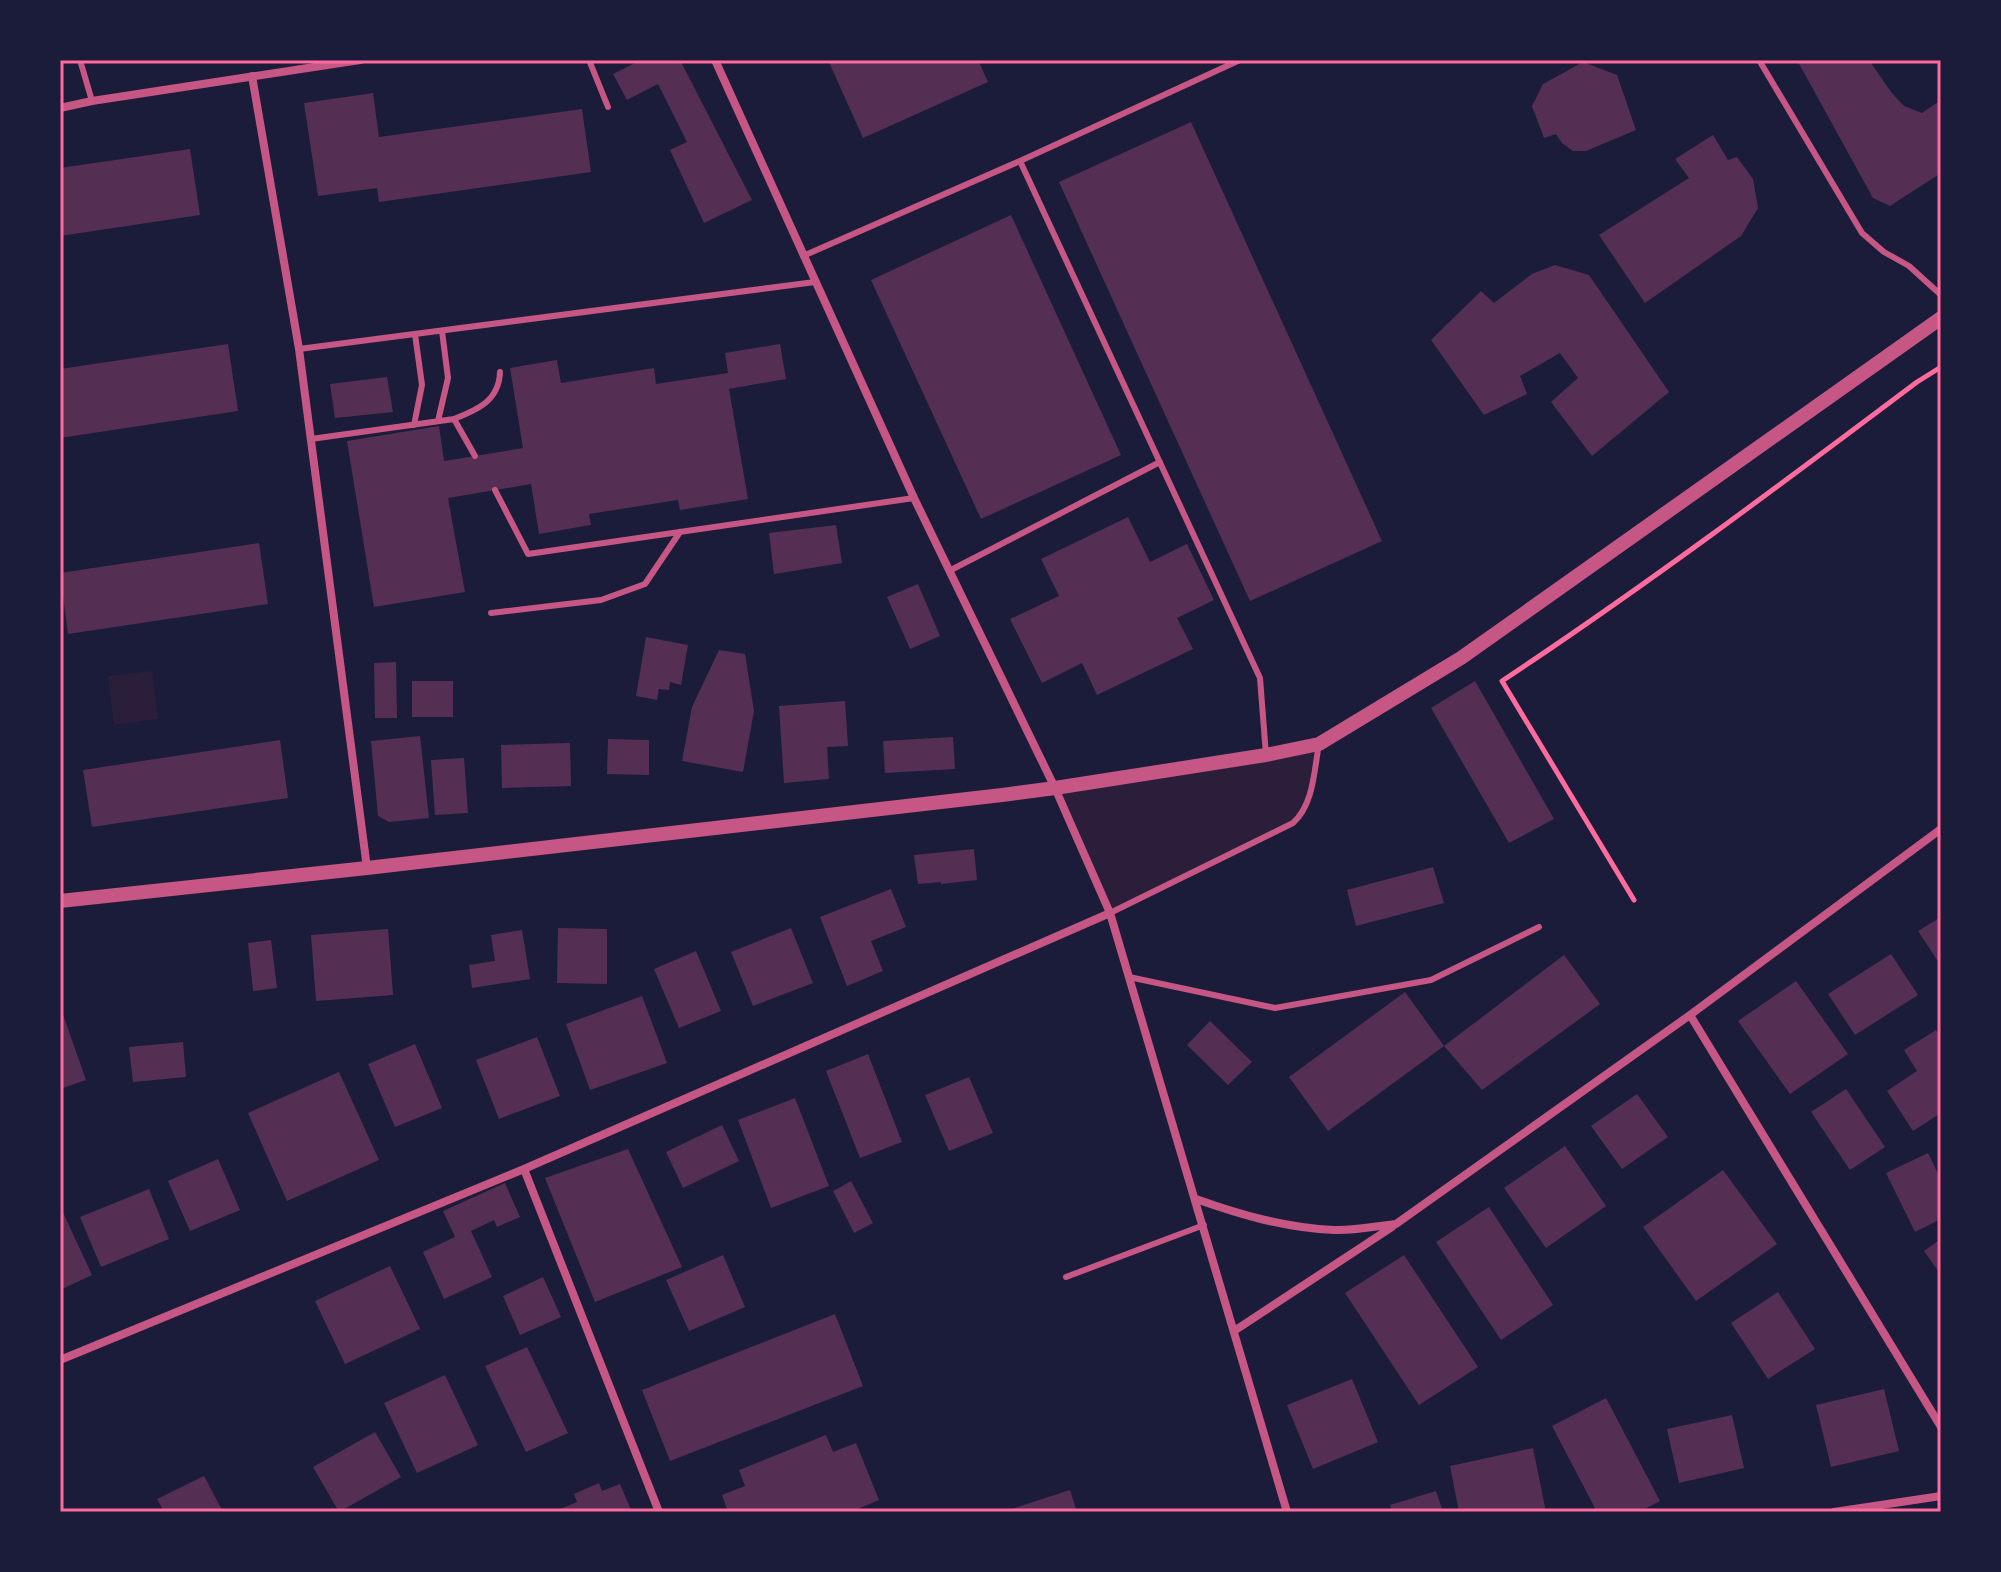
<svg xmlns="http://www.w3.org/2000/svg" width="2001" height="1572" font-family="Manrope,sans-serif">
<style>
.green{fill:#2a1e3b}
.building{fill:#542f53}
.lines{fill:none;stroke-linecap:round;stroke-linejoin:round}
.path{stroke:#ff6b9d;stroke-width:5}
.service{stroke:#c65784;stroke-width:6}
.minor{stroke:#c65784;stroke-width:8}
.tertiary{stroke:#c65784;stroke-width:14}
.neatline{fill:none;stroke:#ff6b9d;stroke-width:3}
</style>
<rect width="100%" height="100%" fill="#1b1b3a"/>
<path class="green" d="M152 671 158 719 114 725 108 676Z
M1319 744 1302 815 1110 913 1055 788Z"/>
<path class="building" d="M641 60H680L752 200 704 223 670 150 687 142 658 84 627 100 613 74Z
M828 60H978L988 82 863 138Z
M1797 60H1869L1891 92 1904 106 1922 113 1941 100V173L1890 206 1873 198Z
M1583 62 1617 75 1636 130 1586 151H1573L1562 143 1556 134 1544 138 1532 106 1543 84Z
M373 93 379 137 582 109 591 172 379 202 377 188 318 196 304 103Z
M1191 122 1382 541 1250 601 1059 182Z
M1713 135 1728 160 1737 157 1753 179 1758 208 1741 236 1645 303 1599 235 1689 178 1675 159Z
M190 149 200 215 60 236V168Z
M1011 215 1121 455 981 519 871 280Z
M1555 265 1589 275 1669 392 1592 456 1551 402 1578 378 1560 353 1520 376 1527 394 1484 415 1431 340 1481 291 1494 303 1532 274Z
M228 344 238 411 60 438V369Z
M780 344 786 379 729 389 748 499 680 510 678 500 589 514 591 525 539 534 531 484 448 498 465 592 374 607 347 441 439 426 444 461 523 448 510 368 557 360 561 383 654 368 656 384 728 373 725 353Z
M387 377 393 412 335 418 330 384Z
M1128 517 1150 562 1187 544 1214 600 1177 618 1193 649 1097 695 1082 663 1042 683 1010 619 1059 596 1041 559Z
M836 525 842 563 774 574 769 533Z
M259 543 268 604 68 634 60 573Z
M918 584 940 636 910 649 887 597Z
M646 637 688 645 681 685 670 682 669 690 659 689 657 700 636 696Z
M719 650 745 654 754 711 743 772 682 761 692 707Z
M396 662 397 718H375L374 663Z
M412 681H453V717H412Z
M1475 681 1554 819 1509 843 1431 708Z
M845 701 848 746 827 747 829 779 784 783 779 706Z
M420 736 429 818 389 822 378 816 371 741Z
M953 737 955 769 885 773 883 741Z
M608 739 649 740V775L607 774Z
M280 740 288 798 92 827 83 770Z
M570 743 571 786 502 788 501 745Z
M464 758 468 813 435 815 431 760Z
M974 849 977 880 941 884V882L918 884 914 855Z
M1433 867 1444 903 1356 926 1347 890Z
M891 889 906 927 871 941 883 971 847 986 820 917Z
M1941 917V966L1918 931Z
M558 928 607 929V984L557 983Z
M791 928 813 983 753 1006 731 952Z
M388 929 393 995 316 1001 311 935Z
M522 930 530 979 472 988 469 965 495 961 491 935Z
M271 940 277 988 253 991 248 943Z
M696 951 721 1011 679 1028 654 969Z
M1891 954 1918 995 1855 1035 1828 994Z
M1564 955 1600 1004 1482 1090 1444 1046Z
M1796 981 1848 1054 1790 1094 1738 1021Z
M1405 992 1444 1046 1328 1131 1289 1077Z
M642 996 667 1063 590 1090 566 1024Z
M60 1006 86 1080 60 1089Z
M1210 1021 1252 1062 1228 1085 1187 1045Z
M1936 1030 1941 1037V1113L1913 1131 1887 1091 1917 1071 1904 1050Z
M537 1037 560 1096 499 1119 476 1060Z
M183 1042 186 1077 133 1082 129 1047Z
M415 1044 442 1108 395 1127 368 1064Z
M868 1054 902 1142 860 1158 826 1071Z
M339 1072 379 1160 287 1201 248 1113Z
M969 1077 993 1133 949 1151 925 1095Z
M1846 1089 1885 1147 1850 1170 1811 1112Z
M1637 1094 1668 1137 1622 1169 1591 1126Z
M795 1098 829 1186 771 1208 738 1120Z
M722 1125 739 1161 683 1188 666 1152Z
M1565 1146 1606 1206 1546 1248 1504 1188Z
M628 1149 682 1267 595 1302 545 1178Z
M1928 1153 1941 1180V1219L1915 1232 1886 1173Z
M218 1159 240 1210 190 1231 168 1181Z
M1723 1170 1777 1244 1696 1301 1643 1227Z
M851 1181 873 1223 854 1233 833 1191Z
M505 1183 520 1217 497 1227 494 1220 471 1231 492 1277 444 1299 423 1252 455 1237 443 1211Z
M149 1189 169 1239 101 1267 80 1217Z
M60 1206 92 1275 60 1290Z
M1489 1207 1553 1305 1501 1340 1436 1242Z
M1941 1239V1275L1924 1251Z
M723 1255 745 1307 689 1331 666 1280Z
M1404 1255 1478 1367 1419 1405 1345 1293Z
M390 1266 420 1329 345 1364 315 1301Z
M543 1277 561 1317 520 1335 503 1296Z
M1778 1292 1815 1349 1768 1379 1731 1323Z
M835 1314 863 1386 670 1461 642 1390Z
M527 1347 568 1433 526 1452 485 1366Z
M445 1375 478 1445 417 1473 384 1403Z
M1352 1379 1378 1442 1313 1469 1287 1405Z
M1884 1389 1899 1451 1831 1467 1816 1405Z
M1606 1398 1660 1501 1639 1512H1597L1552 1426Z
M1732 1415 1744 1468 1679 1483 1667 1429Z
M375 1432 401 1477 339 1512 313 1467Z
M826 1435 833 1452 856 1443 879 1500 855 1510 856 1512H728L722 1495 745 1486 739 1470Z
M1533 1448 1546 1512H1459L1450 1466Z
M204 1476 223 1512H164L157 1499Z
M599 1483 602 1491 620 1484 632 1512H561L560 1509 577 1502 574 1494Z
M1070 1490 1077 1512H1005V1511Z
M1436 1491 1443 1512H1392L1390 1505Z"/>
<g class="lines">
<path class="path" d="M1634 900 1502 681C1644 587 1780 485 1917 382L1941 367"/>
<path class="service" d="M80 60 92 101
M589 60 608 107
M1759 60 1862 233 1884 252 1909 266 1941 295
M1020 161 1260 678 1266 755
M803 256 1020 161 1240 60
M299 349 815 282
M454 419C477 410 499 401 500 372
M438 421 448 378 442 331
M414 425 422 385 415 334
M311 439 454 419 475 456
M495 490 528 554 914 498
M949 571 1160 462
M491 613 601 600 645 584 680 532
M1110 913 1293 823C1314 804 1314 770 1319 744
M1129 977 1275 1008 1431 980 1539 927
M1066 1277 1204 1225"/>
<path class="minor" d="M715 60 914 498 1055 788 1110 913 1287 1512
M252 76 299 349 367 868
M60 108 92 101 360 60
M1690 1015 1941 1427
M524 1169 659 1512
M1196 1199C1241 1215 1286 1228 1334 1230 1354 1231 1376 1226 1396 1224L1690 1015 1941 829
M1234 1331 1392 1227
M60 1360 524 1169 1110 913
M1834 1512 1941 1496"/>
<path class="tertiary" d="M60 901 367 868 1002 795 1055 788 1266 755 1319 744 1461 658 1941 318"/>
</g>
<rect width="2001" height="1572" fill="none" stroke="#1b1b3a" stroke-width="124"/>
<rect x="62" y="62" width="1877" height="1448" class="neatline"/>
</svg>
